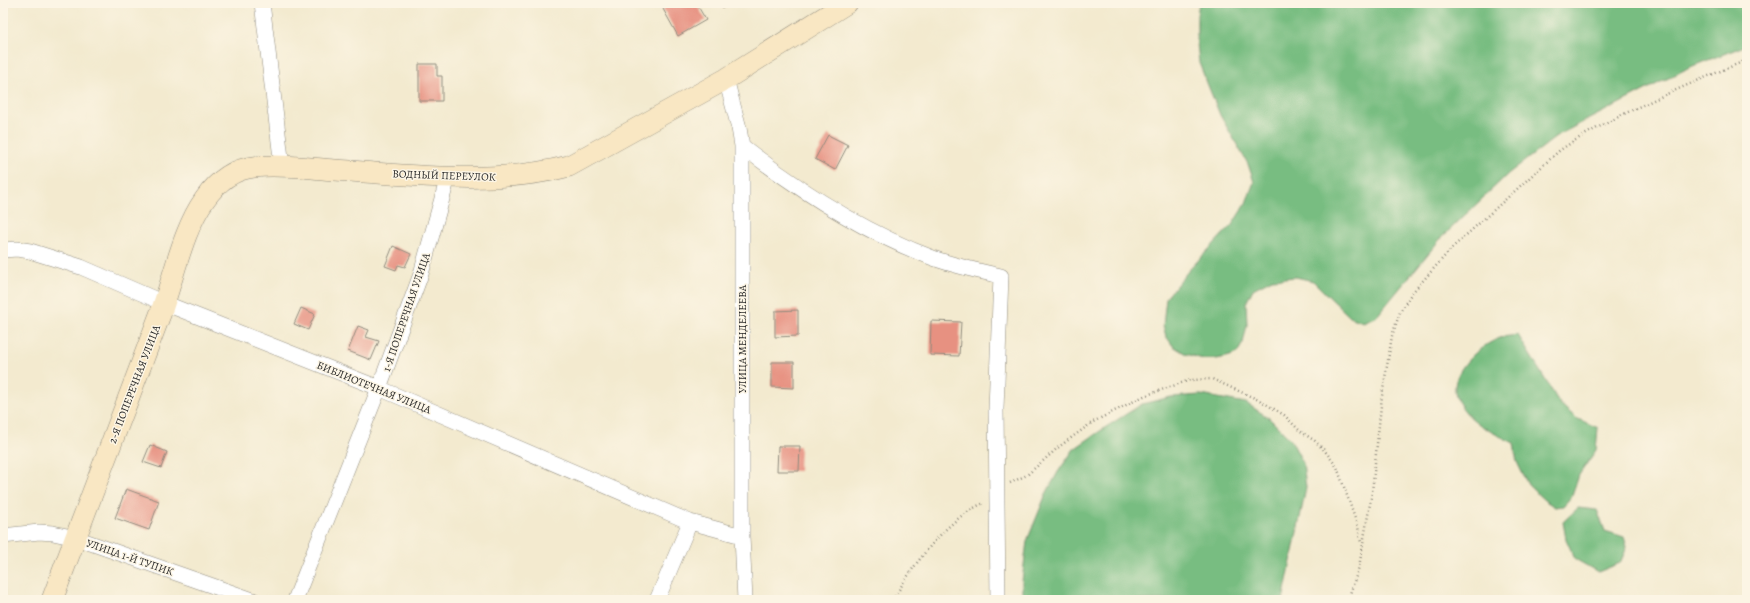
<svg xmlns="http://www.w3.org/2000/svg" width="1750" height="603" font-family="Alegreya,serif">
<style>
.forest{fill:#78bd81;stroke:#527456}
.building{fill:#e79181}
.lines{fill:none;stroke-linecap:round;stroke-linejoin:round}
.street-casing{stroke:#8f8a7d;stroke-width:16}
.secondary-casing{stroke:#8f8a7d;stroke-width:22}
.path{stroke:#8f8a7d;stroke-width:2.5;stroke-dasharray:1 3;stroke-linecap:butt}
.street{stroke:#fff;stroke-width:15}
.secondary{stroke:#f9e7c3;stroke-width:21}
.labels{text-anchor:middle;stroke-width:3;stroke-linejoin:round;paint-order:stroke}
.street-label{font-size:11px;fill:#2b2b2b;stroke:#fcf5e5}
</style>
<rect width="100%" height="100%" fill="#fcf5e5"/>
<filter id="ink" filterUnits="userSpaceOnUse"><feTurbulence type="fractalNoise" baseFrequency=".025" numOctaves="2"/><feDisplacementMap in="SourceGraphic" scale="8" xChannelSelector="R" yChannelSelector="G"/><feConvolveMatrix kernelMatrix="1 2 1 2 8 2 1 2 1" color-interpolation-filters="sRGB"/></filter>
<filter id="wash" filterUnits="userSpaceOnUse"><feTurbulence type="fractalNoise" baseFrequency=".012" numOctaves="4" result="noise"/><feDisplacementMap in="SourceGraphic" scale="16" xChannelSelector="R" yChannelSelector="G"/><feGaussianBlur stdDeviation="0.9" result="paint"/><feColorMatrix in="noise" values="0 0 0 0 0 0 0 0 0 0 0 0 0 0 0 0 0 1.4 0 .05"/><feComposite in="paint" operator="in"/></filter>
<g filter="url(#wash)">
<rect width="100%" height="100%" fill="#f3eacf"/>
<path class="forest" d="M1199 3H1747V45L1690 67 1560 134 1509 173 1441 238 1377 316 1363 322 1350 317 1313 281 1296 277 1272 279 1253 289 1246 303 1247 325 1243 343 1237 353 1230 356 1217 359H1203L1186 354 1173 346 1166 336 1163 326 1166 298 1189 270 1232 225 1246 203 1254 182 1248 164 1220 115 1199 63 1197 43V15Z
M1518 335 1560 404 1576 418 1598 428 1596 450 1579 475 1572 496 1563 506 1555 507 1544 500 1528 485 1517 462 1514 443C1493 433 1470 423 1458 401 1444 375 1480 344 1503 337 1507 336 1513 336 1518 335Z
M1201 395 1246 403 1269 418 1291 440 1303 463 1306 488 1283 600H1022V581L1027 541 1046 494 1058 472 1074 449 1106 427 1142 404 1171 397Z
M1578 508 1597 510 1605 531 1624 537 1627 547 1620 563 1598 572 1575 559 1566 539 1563 522Z"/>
<g id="blocks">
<path class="building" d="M673 3H696L706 20 678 36 663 9Z
M720 3H731L723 8Z
M419 64H437V76H442V101H419Z
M828 135 848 145 835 170 815 159Z
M393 246 411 254 405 267 398 265 396 270 385 266Z
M301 308 315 314 308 330 294 324Z
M798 310V336L775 337V311Z
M931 321 961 322 959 356 930 355Z
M358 326 369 330 366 337 379 341 371 360 348 351Z
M772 362H794V388L772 387Z
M150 445 167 452 161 468 143 462Z
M778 446H800L799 471H777Z
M126 489 159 501 149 530 115 518Z"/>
</g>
</g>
<g filter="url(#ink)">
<use href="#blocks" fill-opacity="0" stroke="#8f8a7d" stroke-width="1"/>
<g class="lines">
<defs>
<path id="street" d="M262 3 282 166
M726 79 739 128 742 146V536L745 600
M742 146C800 191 863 232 933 258 955 266 978 271 1001 276L996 409 998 600
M3 250 17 249 30 251 81 267 164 303 379 388 690 522 742 536
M3 536 39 532 53 533 76 538 253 600
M295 600 379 388 421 274 448 177
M657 600 690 522"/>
<path id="secondary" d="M52 600C89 504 125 408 161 312 174 277 183 229 205 199 217 182 232 169 254 167 280 164 308 168 335 170 412 175 493 186 569 166L726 79 847 3"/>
</defs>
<use href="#street" class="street-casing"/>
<use href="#secondary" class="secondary-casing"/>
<path class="path" d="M1010 483 1027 475 1060 446 1093 422 1144 396 1190 380 1212 379 1261 401 1284 415 1300 431 1315 441 1325 451 1337 467 1358 527 1361 543
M893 600C913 565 947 518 984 503
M1348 600 1359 567 1372 492 1382 396 1392 336 1400 312 1411 294 1453 247 1559 151C1580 136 1603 125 1626 113 1665 94 1706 77 1747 60"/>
<use href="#street" class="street"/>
<use href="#secondary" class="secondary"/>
</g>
</g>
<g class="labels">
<g class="street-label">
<text transform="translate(444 175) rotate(2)" y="4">ВОДНЫЙ ПЕРЕУЛОК</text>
<text transform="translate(406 312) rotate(-71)" y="4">1-Я ПОПЕРЕЧНАЯ УЛИЦА</text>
<text transform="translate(742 339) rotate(-90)" y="4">УЛИЦА МЕНДЕЛЕЕВА</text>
<text transform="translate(134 384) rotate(-69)" y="4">2-Я ПОПЕРЕЧНАЯ УЛИЦА</text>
<text transform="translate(374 387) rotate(22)" y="4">БИБЛИОТЕЧНАЯ УЛИЦА</text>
<text transform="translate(130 557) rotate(19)" y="4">УЛИЦА 1-Й ТУПИК</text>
</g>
</g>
<rect width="1750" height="603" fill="none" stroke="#fcf5e5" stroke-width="16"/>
</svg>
